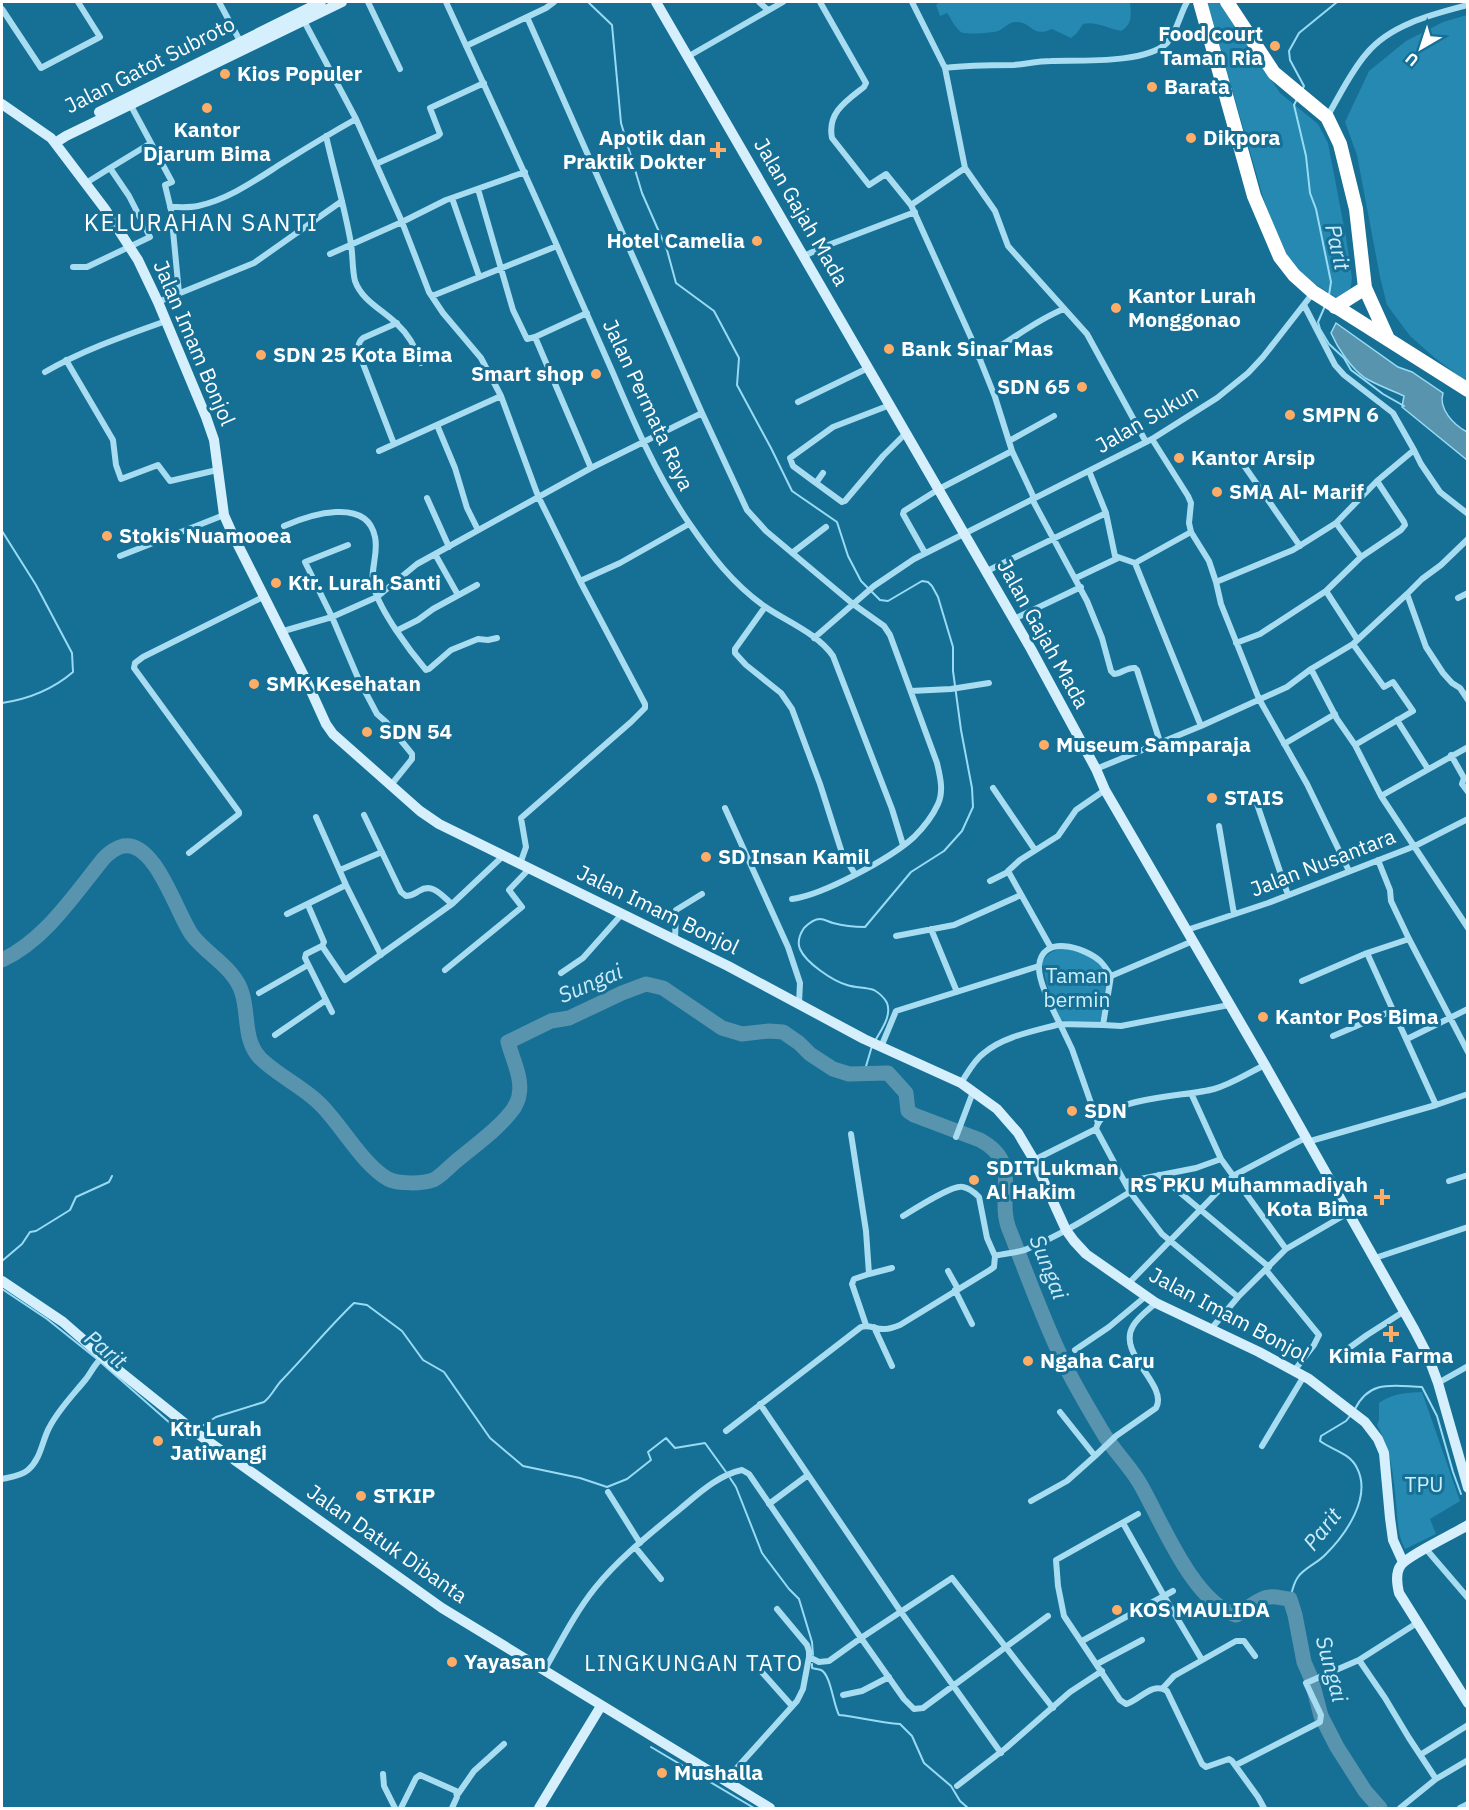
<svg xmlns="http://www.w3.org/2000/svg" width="1469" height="1810" font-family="'IBM Plex Sans',sans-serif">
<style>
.green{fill:#2589b2}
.water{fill:#5894ae;stroke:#99dbf4;stroke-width:1.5}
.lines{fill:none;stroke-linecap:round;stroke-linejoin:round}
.stream{stroke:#99dbf4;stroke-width:2}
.river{stroke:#5894ae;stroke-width:15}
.street{stroke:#a7dcf1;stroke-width:6}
.secondary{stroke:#d5f0fc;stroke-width:10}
.highway{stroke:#fff;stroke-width:14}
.poi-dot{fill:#ffac67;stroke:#166f95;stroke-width:2}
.labels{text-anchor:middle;stroke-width:6;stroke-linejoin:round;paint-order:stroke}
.poi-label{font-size:21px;font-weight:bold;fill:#fff;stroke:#166f95;text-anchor:start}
.street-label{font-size:21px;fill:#fff;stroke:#166f95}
.park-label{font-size:21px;fill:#ceeffc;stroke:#166f95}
.water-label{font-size:22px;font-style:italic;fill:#caecfa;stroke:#166f95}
.neighbourhood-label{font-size:22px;letter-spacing:1.5px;fill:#fff;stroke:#166f95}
.quarter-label{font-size:24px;letter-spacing:1.5px;fill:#fff;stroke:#166f95}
</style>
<rect width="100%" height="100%" fill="#166f95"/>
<path class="green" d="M939 2H1130C1131 14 1133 24 1121 31 1109 29 1096 21 1083 24L1077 33 1071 38 1052 29C1033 38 1032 23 1018 22 1009 21 1005 28 998 31 993 33 965 35 961 32 955 28 951 18 947 13L940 16 936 5Z
M1207 2H1219L1280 93 1318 124 1328 143 1346 237 1352 278 1350 292 1340 300 1315 284 1296 269 1279 245 1263 197Z
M1467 15V382L1435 358 1410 336 1387 305 1380 277 1357 155 1345 122 1369 71 1406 41 1443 22Z
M1062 948C1115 959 1109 978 1100 1022H1076L1060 1020 1049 993 1042 962C1047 953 1053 951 1062 948Z
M1422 1392 1460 1501 1430 1519 1436 1534 1405 1549C1397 1533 1398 1521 1396 1503 1394 1476 1390 1448 1377 1425L1379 1420V1403C1394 1393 1404 1393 1422 1392Z"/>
<path class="water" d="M1336 323 1398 367 1412 372 1443 393C1438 409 1454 425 1467 432V460L1402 407 1404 396C1391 390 1377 385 1365 378 1351 368 1338 349 1331 333Z"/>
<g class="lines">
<path class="stream" d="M588 2 612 25 621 123 642 193 667 250 676 283 714 311 739 358 737 385 771 448 792 491 837 522 848 556 861 581 880 600 888 601 922 581 928 582 932 586 938 597 953 647V671L961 730 972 788 973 807 962 831 944 851 911 872 865 927C854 927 844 926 833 923 829 922 824 919 820 919 814 919 808 924 804 928 800 934 797 942 800 949 806 963 833 981 847 985 856 988 865 987 874 990 879 993 884 997 887 1003 892 1016 881 1030 875 1041
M1303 88 1304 86 1290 60 1289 51 1299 33 1337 2
M1297 99 1294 105 1306 156 1310 193 1316 209 1331 282 1329 295
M1325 306 1318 322 1320 329 1329 344 1344 358 1351 370 1383 394 1404 406
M2 531 36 585 72 653 73 672C52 690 29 699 2 703
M1468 623V641
M864 1073 872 1046
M2 1261 22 1244 30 1232 36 1231 70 1210 76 1197 109 1182 112 1176
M2 1289 47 1319 97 1359 187 1438
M1355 1409C1370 1379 1393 1386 1422 1387L1437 1416 1453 1472 1461 1494
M196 1427 202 1426 216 1417 264 1402C272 1396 275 1387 282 1380 307 1354 329 1327 354 1303L367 1305 402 1331 423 1360 444 1372 490 1438 523 1466 580 1478 607 1487 627 1479 651 1460 648 1452 666 1438 675 1448 705 1443 726 1472
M730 1478 736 1487 762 1553 789 1589 799 1599 812 1642 813 1655
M1290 1599C1292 1592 1293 1584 1298 1577 1304 1568 1318 1563 1326 1554 1346 1534 1372 1497 1357 1468 1350 1453 1332 1450 1320 1441L1321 1436 1346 1421 1350 1416
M812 1664V1668C815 1669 818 1669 821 1670 831 1675 833 1704 839 1715 860 1717 879 1723 900 1724L912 1736 924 1763 951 1786 960 1801 968 1808
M651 1747 754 1808"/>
<path class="river" d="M2 960C45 940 74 895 104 858 109 853 115 848 123 846 156 840 177 915 192 935 207 955 235 968 242 993 249 1014 243 1040 260 1058 278 1076 304 1087 321 1105 342 1126 363 1165 388 1179 398 1184 422 1184 433 1180 440 1177 448 1168 454 1163 474 1146 499 1129 514 1108 516 1104 519 1099 519 1095 523 1079 512 1058 508 1042L551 1021 569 1018 622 993 646 984 663 988 722 1028 742 1034 769 1031 783 1032 799 1043 810 1054 833 1069 849 1074 888 1073 906 1093 908 1111 914 1115 980 1140C1023 1163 996 1196 1009 1229 1027 1274 1043 1320 1064 1363 1075 1386 1089 1409 1102 1431 1112 1449 1128 1464 1139 1482 1161 1519 1192 1602 1236 1615 1246 1610 1260 1597 1270 1597 1276 1596 1284 1599 1290 1599L1295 1615 1304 1662 1311 1678 1321 1716 1337 1747 1365 1791 1380 1808"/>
<path class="street" d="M219 2 240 41
M368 2 400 69
M446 2C488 94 531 185 571 278 585 310 599 341 613 373 635 425 657 476 689 523 711 555 732 583 764 606 787 622 817 633 833 656L892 809 903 845
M759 2 768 10
M820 2 866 83 864 87C846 101 827 113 832 138L869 185 886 174 911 205
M912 2 945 68
M2 9 41 68 100 37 78 2
M527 17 546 8 554 2
M304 21 356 119 402 222 429 292 443 313 481 358 501 396 538 496 580 581 645 704V708L631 722 521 818 526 847 520 864
M466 46 527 17 702 413 747 510 766 531 853 604 884 626 890 635 937 763C940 776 944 791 938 804 933 815 923 828 914 837 891 858 823 895 792 899
M689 56 783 2
M130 104 172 182 165 185 171 210 179 293
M1327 117C1340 95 1351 71 1367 53 1391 24 1434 14 1468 5
M326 136C334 172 345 208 351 244 353 256 352 269 355 281 362 301 383 310 397 324 408 334 416 348 421 363
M376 164 438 136 440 134 430 108 484 83
M110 168 151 143
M965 168 911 205 973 342 995 397 1012 451 1034 498
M478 189 513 310 527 339 535 337
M452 198 479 276
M170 207C179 207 189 208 198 206 230 199 257 179 284 162 308 147 331 133 356 119
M330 254 402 222 446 200 525 172
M804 256 823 247 915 212
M73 267H87L150 237 129 196 110 168 86 183
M432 296 557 246
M158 302 254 263 342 201
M587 313 535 337 591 468
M979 358C1008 344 1033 321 1064 309
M66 360 113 440 116 465 121 479 158 465 170 481 217 470
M45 372C83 350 124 336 166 321
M798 402 868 368
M437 425 455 468 467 508 478 530
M1152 439 1188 496 1191 503 1189 523 1191 532 1209 561 1216 582 1221 604 1259 699 1307 784 1349 871
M1009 441 1054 416
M1146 442 1087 334 1008 246 995 211 965 168 945 68C968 65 991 65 1014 65 1026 64 1038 61 1051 61 1079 60 1145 64 1167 43 1177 32 1180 14 1187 2
M394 444 360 356C358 349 357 343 363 338L397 323
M1414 450 1421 464 1440 492 1468 514
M379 451 501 396
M1236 454 1300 546
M1089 471 1106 513 1115 556 1135 563 1201 726
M823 473 816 483 793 466 790 458 833 427 890 405
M816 483 842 502 845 501 883 456 906 433
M427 498 449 547
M1032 499 1087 601 1102 638 1111 671 1114 674C1121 674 1127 667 1135 668L1137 670 1160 742
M1336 523 1361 557
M284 526C309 515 367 496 375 537 379 555 369 570 374 588 381 612 409 650 426 670L429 669 451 650 478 639 488 640 497 638
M348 545 305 562 332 617 358 678 377 714 386 722 412 754V759L391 785
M792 553 826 527
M925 553 903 514 904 511 939 489 1012 451
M435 554 458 595
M120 556 224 515
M1135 563 1191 532
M987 571 1106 513
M1076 578 1118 558
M580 581 620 563 689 524
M1216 582 1293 550 1336 523 1377 481 1414 450 1393 413 1344 375 1335 365 1304 305
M1326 591 1357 639
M1407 594 1426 647 1443 673 1452 683 1460 688 1468 700
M1458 598 1468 593
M765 607 735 649V653L746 665 781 693 792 709 820 784 842 853 855 874
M1014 619 1081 587
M398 630 418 620 433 609 477 585
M280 632 332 617 377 597 417 564 591 468 702 413
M814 638 874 586 914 559 1152 439 1217 398 1248 373 1263 357 1313 293
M1236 643 1260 634 1326 591 1361 557 1401 530 1405 525 1404 522 1377 481
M1353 644 1384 687 1393 682 1413 711 1355 745
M1311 669 1337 719 1355 745 1381 796 1468 928
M911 691 951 689 989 683
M1397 720 1428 769
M1284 744 1335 714
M1451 755 1464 778 1462 784 1468 792
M1096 769 1201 726 1287 687 1311 669 1353 644 1407 594 1422 579 1441 565 1468 539
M993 788 1035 850
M1381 796 1468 747
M1256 801 1288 895
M725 808 788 947 800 983 799 1003
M364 815 401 892 406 896C412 896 414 894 419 891 433 882 442 896 452 904L503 856
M316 817 346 885 381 955
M1219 826 1234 914
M189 853 239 814V812L134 668 135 663 143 657 263 597
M1378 860 1390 890 1391 901 1409 939 1468 1052
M340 870 382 852
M990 881 1008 872
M308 905 324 942 322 946 306 954 305 958 332 1012
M287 914 346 885
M931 929 957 992
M1187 930 1268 903 1415 846 1468 819
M896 936 954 925 1021 895
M1409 939 1367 953 1436 1105
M675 940 676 910 702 894
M322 946 345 980 452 904
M1051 948 1008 871 1020 860 1058 836 1076 810 1105 790
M445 970 522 907 509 890 529 869
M561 973 583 958 622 914
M1111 976 1103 1025 1060 1024C1053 1010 1038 982 1039 966 1042 934 1084 947 1100 961 1104 965 1108 971 1111 976L1193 941
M1302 981 1367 953
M259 993 308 965
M1103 1025 1121 1026 1229 1005
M275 1035 326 1000
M1333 1036 1394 1010
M1407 1039 1468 1009
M881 1047 896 1011 1039 966
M961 1083C967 1074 974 1060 984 1053 1004 1036 1035 1031 1060 1024L1072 1049 1098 1123
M1191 1093 1221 1159 1286 1249
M1096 1129 1130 1192 1162 1234 1238 1297
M851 1134 866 1231 869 1274 854 1279 852 1284 866 1325
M956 1137 973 1092
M1307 1142 1436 1105 1468 1094
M1034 1160 1096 1129C1103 1096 1186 1097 1214 1089 1232 1084 1248 1073 1265 1065
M1159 1175 1269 1267
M1449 1181 1468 1175
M1125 1182 1196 1168 1221 1159
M903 1216C913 1210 953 1184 963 1187 969 1188 975 1193 979 1197L987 1238 995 1256
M1375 1258 1468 1227
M1266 1270 1319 1335 1314 1345 1294 1371
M948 1271 958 1289
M869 1274 892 1268
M1129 1283 1233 1176 1305 1138
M955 1290 972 1324
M874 1327 892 1366
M1211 1329 1238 1297 1286 1249 1348 1213
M1075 1350 1109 1327 1146 1296
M1342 1353 1367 1335 1403 1312
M1438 1383 1468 1366
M760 1404 901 1612 1001 1753
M1060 1412 1095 1456 1116 1436 1156 1408C1169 1385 1116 1354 1133 1326 1138 1317 1148 1310 1156 1303
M726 1431 861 1327C870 1324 876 1330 885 1329 890 1329 895 1327 900 1325L990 1270 994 1267 995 1256C1006 1253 1018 1253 1027 1249 1064 1234 1097 1212 1130 1192
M1262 1446 1304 1376
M2 1479C11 1477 21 1476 28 1470 41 1459 42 1441 49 1428 58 1410 73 1395 86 1379 92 1371 95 1363 103 1357
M608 1492 640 1543
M1031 1501 1067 1481 1095 1456
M769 1504 808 1475
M1138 1514 1056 1560 1058 1586 1064 1616 1120 1700 1126 1704C1139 1701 1152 1681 1167 1691L1202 1764 1206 1767 1229 1759 1232 1761 1258 1797 1264 1808
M1123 1523 1164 1596 1202 1660
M635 1547 661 1579
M1426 1549 1468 1598
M777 1609 807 1645 809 1651V1657
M1082 1641 1173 1591
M1359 1660 1385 1698 1409 1738 1436 1779
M1097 1664 1142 1640
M760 1670 792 1706
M544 1671C560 1643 575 1613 595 1588 619 1558 650 1534 680 1509 698 1494 718 1475 742 1470L749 1474 861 1638 904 1699 914 1709 923 1708 1048 1616
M1163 1688 1174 1676 1236 1641H1244L1255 1656
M843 1695 862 1691 889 1677
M1420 1755 1468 1725
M1236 1765 1320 1722 1321 1715 1306 1683 1359 1660 1417 1623
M383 1774 384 1786 395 1808
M725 1781 797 1701 803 1689 809 1657 819 1662 829 1661 861 1638 952 1578 1053 1708
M957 1786 1006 1748 1070 1692 1102 1671
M458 1794 474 1771 504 1744
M401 1808 416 1778 420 1775 456 1791 457 1797 452 1808
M1400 1808 1436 1779 1468 1760
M1460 1808 1468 1804"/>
<path class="secondary" d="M656 2 1031 649 1096 769 1105 790 1265 1065 1414 1329 1428 1356 1438 1383 1468 1488
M2 104 51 138 55 143 105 209 138 260 158 302 206 417 214 440 224 515 232 533 306 680 326 724 333 734 420 811 439 824 728 966 864 1039 961 1083 997 1109 1018 1133 1034 1160 1066 1230 1074 1241 1086 1254 1156 1303 1259 1352 1309 1379 1365 1422 1378 1439 1384 1453 1390 1518 1393 1540 1403 1562
M99 112 321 2
M55 143 66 136 342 2
M2 1281 63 1322 118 1370 198 1434 442 1608 770 1808
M1468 1525C1455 1533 1407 1556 1401 1565 1395 1573 1397 1584 1399 1593L1468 1703
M539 1808 601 1706"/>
<path class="highway" d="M1200 2 1254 196 1280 257 1294 275 1313 292 1468 390
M1227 2 1274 73 1327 117 1340 144 1356 209 1365 288 1388 339
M1335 307 1365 288"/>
</g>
<g class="poi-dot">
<circle cx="1275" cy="46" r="6"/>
<circle cx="225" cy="74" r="6"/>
<circle cx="1152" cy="87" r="6"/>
<circle cx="207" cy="108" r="6"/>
<circle cx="1191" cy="138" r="6"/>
<path d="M715 141h6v6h6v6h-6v6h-6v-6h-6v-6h6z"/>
<circle cx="757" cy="241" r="6"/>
<circle cx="1116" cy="308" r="6"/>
<circle cx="889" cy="349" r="6"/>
<circle cx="261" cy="355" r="6"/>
<circle cx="596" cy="374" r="6"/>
<circle cx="1082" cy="387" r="6"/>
<circle cx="1290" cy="415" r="6"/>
<circle cx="1179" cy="458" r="6"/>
<circle cx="1217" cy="492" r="6"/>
<circle cx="107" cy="536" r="6"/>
<circle cx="276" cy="583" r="6"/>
<circle cx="254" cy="684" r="6"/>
<circle cx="367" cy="732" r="6"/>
<circle cx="1044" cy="745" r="6"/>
<circle cx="1212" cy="798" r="6"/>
<circle cx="706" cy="857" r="6"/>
<circle cx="1263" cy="1017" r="6"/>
<circle cx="1072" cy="1111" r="6"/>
<circle cx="974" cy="1180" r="6"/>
<path d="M1379 1188h6v6h6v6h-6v6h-6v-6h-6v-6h6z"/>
<path d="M1388 1325h6v6h6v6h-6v6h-6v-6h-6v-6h6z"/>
<circle cx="1028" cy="1361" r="6"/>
<circle cx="158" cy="1441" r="6"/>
<circle cx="361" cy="1496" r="6"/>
<circle cx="1117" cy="1610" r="6"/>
<circle cx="452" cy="1662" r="6"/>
<circle cx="662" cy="1773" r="6"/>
</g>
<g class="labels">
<g class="poi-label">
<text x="1263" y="41" text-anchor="end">Food court<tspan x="1263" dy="24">Taman Ria</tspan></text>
<text x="237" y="81">Kios Populer</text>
<text x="1164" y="94">Barata</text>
<text x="207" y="137" text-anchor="middle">Kantor<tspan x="207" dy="24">Djarum Bima</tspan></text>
<text x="706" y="145" text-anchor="end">Apotik dan<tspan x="706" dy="24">Praktik Dokter</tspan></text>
<text x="1203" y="145">Dikpora</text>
<text x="745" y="248" text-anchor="end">Hotel Camelia</text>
<text x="1128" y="303">Kantor Lurah<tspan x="1128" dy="24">Monggonao</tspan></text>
<text x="901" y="356">Bank Sinar Mas</text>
<text x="273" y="362">SDN 25 Kota Bima</text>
<text x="584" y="381" text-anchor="end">Smart shop</text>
<text x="1070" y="394" text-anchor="end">SDN 65</text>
<text x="1302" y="422">SMPN 6</text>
<text x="1191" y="465">Kantor Arsip</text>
<text x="1229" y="499">SMA Al- Marif</text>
<text x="119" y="543">Stokis Nuamooea</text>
<text x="288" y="590">Ktr. Lurah Santi</text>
<text x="266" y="691">SMK Kesehatan</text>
<text x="379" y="739">SDN 54</text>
<text x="1056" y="752">Museum Samparaja</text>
<text x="1224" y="805">STAIS</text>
<text x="718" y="864">SD Insan Kamil</text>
<text x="1275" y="1024">Kantor Pos Bima</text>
<text x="1084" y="1118">SDN</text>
<text x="986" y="1175">SDIT Lukman<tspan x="986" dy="24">Al Hakim</tspan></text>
<text x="1368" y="1192" text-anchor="end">RS PKU Muhammadiyah<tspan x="1368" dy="24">Kota Bima</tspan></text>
<text x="1391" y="1363" text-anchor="middle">Kimia Farma</text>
<text x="1040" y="1368">Ngaha Caru</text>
<text x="170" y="1436">Ktr Lurah<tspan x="170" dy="24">Jatiwangi</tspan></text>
<text x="373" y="1503">STKIP</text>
<text x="1129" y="1617">KOS MAULIDA</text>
<text x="464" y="1669">Yayasan</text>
<text x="674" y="1780">Mushalla</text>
</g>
<g class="street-label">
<text transform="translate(150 65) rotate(-27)" y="7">Jalan Gatot Subroto</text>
<text transform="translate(801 212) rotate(60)" y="7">Jalan Gajah Mada</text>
<text transform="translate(194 343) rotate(67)" y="7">Jalan Imam Bonjol</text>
<text transform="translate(648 405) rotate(65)" y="7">Jalan Permata Raya</text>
<text transform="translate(1147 419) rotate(-30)" y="7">Jalan Sukun</text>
<text transform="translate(1043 634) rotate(61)" y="7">Jalan Gajah Mada</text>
<text transform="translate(1323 863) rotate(-21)" y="7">Jalan Nusantara</text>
<text transform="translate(658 910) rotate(26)" y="7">Jalan Imam Bonjol</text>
<text transform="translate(1229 1315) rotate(28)" y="7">Jalan Imam Bonjol</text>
<text transform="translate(387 1544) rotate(35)" y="7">Jalan Datuk Dibanta</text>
</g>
<g class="park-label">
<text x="1077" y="983">Taman<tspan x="1077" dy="24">bermin</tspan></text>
<text x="1424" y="1492">TPU</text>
</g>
<g class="water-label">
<text transform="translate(1338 247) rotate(77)" y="8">Parit</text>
<text transform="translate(590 983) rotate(-23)" y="8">Sungai</text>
<text transform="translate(1049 1267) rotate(68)" y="8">Sungai</text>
<text transform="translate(106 1349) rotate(39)" y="8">Parit</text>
<text transform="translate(1322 1529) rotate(-52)" y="8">Parit</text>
<text transform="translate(1332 1669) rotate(75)" y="8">Sungai</text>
</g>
<g class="neighbourhood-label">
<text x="694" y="1671">LINGKUNGAN TATO</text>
</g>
<g class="quarter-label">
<text x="201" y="231">KELURAHAN SANTI</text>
</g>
</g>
<rect width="1469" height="1810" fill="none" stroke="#ffffff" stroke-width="6"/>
<g transform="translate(1421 48) rotate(219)" stroke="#166f95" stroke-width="4.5" paint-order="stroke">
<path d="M0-4.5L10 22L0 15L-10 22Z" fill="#ffffff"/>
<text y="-9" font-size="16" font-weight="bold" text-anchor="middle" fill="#ffffff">U</text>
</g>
</svg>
